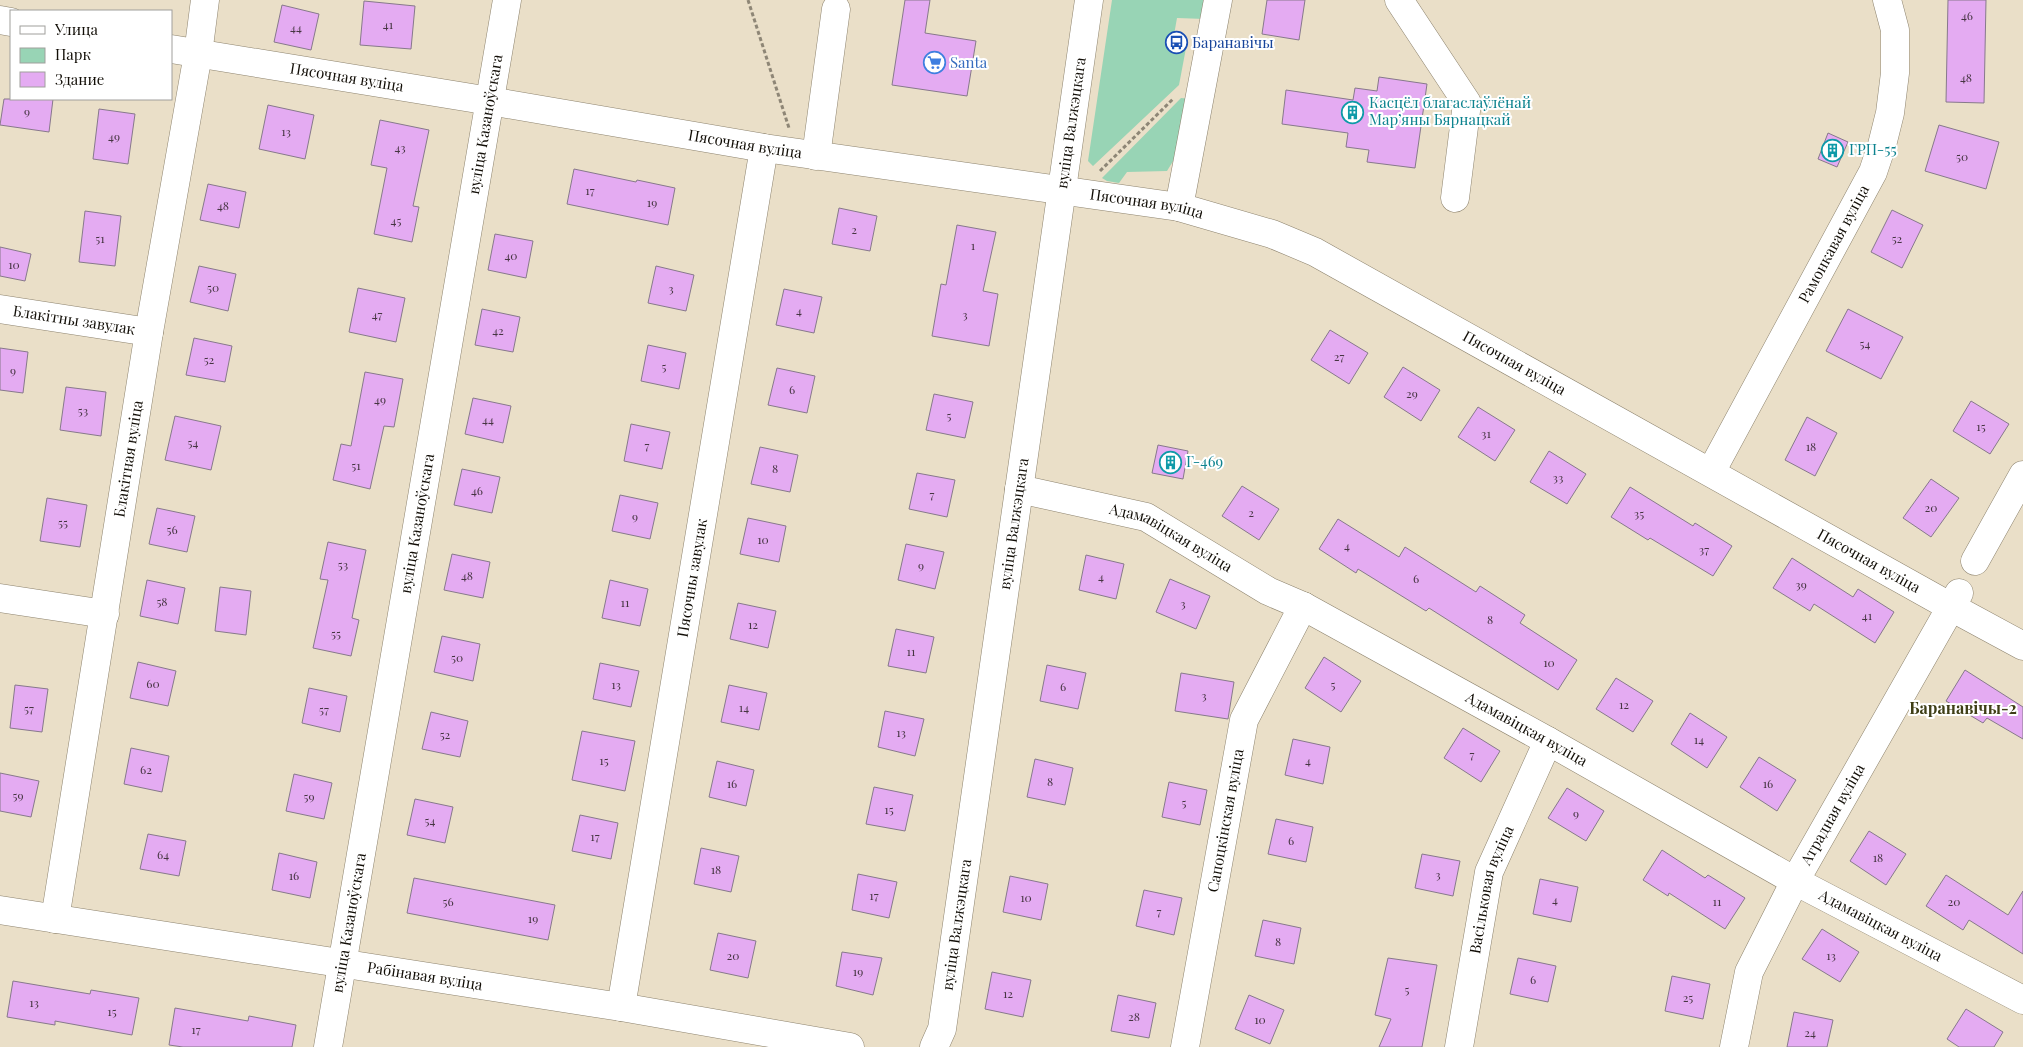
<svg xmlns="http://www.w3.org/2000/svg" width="2023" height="1047" font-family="'Playfair Display',serif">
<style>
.green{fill:#98d4b5}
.building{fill:#e4abf2;stroke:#87798b}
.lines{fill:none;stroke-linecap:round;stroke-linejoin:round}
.minor-casing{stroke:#8d836e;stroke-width:29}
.path{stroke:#8e8676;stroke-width:3;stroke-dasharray:4 2.5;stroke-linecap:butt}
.minor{stroke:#fff;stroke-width:28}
.labels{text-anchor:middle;stroke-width:4;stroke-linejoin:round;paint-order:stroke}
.number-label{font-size:12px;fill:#463542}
.transit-label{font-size:15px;fill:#164399;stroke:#fff;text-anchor:start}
.shop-label{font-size:15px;fill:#366cbe;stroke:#fff;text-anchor:start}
.street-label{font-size:15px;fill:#120e07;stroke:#fff}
.culture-label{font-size:15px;fill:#0d838f;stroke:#fff;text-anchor:start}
.neighbourhood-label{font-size:16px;font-weight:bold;fill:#3e3e16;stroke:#fff}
</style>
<rect width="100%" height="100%" fill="#eadfc8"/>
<path class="green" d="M1112 0H1207L1205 19 1177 18 1172 46 1186 48 1179 85 1093 166 1088 161Z
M1181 98 1191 99 1178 153 1167 171 1127 172 1119 183 1107 181 1102 178Z"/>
<path class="building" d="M905 0H930L925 33 976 41 967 96 892 85Z
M1267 0H1305L1299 40 1262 34Z
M1948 0H1986L1984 103 1946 102Z
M364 1 415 6 411 49 360 45Z
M282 5 319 14 311 50 274 42Z
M1379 77 1427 84 1415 168 1367 162 1369 150 1346 147 1348 133 1282 124 1286 90 1353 100 1355 88 1377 91Z
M4 99H53L49 132 0 125Z
M268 105 314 115 305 159 259 149Z
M99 109 135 114 128 164 93 159Z
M380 120 429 130 413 206 419 207 412 242 374 234 387 168 371 165Z
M1939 125 1999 142 1986 189 1925 171Z
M1828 133 1848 142 1837 167 1818 159Z
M574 169 636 182 637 180 675 188 668 225 567 204Z
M208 184 246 192 239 228 200 220Z
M839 208 877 216 870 251 832 244Z
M1892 210 1923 225 1902 268 1871 252Z
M85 211 121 216 115 266 79 262Z
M957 225 996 232 983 291 998 294 989 346 932 336 941 284 946 285Z
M495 234 533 241 526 278 488 270Z
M0 247 31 254 25 281 0 276Z
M199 266 236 274 228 311 190 302Z
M656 266 694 275 686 311 648 303Z
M358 288 405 298 396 342 349 332Z
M784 289 822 297 814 333 776 325Z
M482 309 520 317 513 352 475 345Z
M1848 309 1903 337 1881 379 1826 351Z
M1330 330 1368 353 1349 384 1311 360Z
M194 338 232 346 225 382 186 375Z
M648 345 686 353 679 389 641 381Z
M0 348 28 352 23 393 0 390Z
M1403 367 1440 390 1421 421 1384 397Z
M777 368 815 376 807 413 768 405Z
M365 372 403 379 394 427 384 426 370 489 333 480 341 444 351 446Z
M66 387 106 392 101 436 60 430Z
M934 394 973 402 965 438 926 430Z
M473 398 511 406 503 443 465 434Z
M1971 401 2009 424 1990 454 1953 431Z
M1478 407 1515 430 1495 461 1458 437Z
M175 416 221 426 211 470 165 460Z
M1807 417 1837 433 1815 476 1785 460Z
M631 424 670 432 662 469 624 461Z
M1158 445 1188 451 1183 479 1152 473Z
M760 447 798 455 790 492 751 484Z
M1549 451 1586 474 1567 504 1530 482Z
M462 469 500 477 492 513 454 505Z
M917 473 955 480 947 517 909 509Z
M1931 479 1959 498 1931 537 1903 518Z
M1242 486 1279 509 1259 540 1222 516Z
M1630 487 1693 526 1695 523 1732 546 1713 576 1650 538 1648 540 1611 517Z
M620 495 658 503 650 539 612 531Z
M47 498 87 505 80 547 40 541Z
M157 508 195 516 187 552 149 544Z
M748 518 786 526 779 562 740 554Z
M1338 519 1399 557 1405 547 1476 592 1480 586 1525 615 1520 623 1577 660 1558 690 1429 608 1426 611 1358 569 1356 573 1319 549Z
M328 542 366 550 352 618 359 620 351 656 313 648 328 580 320 579Z
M906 544 944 552 935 589 898 580Z
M452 554 490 562 483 598 444 590Z
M1086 555 1124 564 1116 599 1079 590Z
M1792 558 1853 597 1858 589 1894 612 1875 643 1814 604 1810 611 1773 588Z
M1170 579 1210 596 1196 629 1156 612Z
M147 580 185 588 178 624 140 616Z
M610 580 648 589 640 626 602 618Z
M220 587 251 591 246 635 215 631Z
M738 603 776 611 768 648 730 639Z
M896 629 934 637 926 673 888 666Z
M442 636 480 644 473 681 434 672Z
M1324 657 1361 681 1341 712 1305 688Z
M138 662 176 671 168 706 130 698Z
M600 663 639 671 631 707 593 699Z
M1047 665 1086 673 1078 709 1040 701Z
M1965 670 2023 707V739L1987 718 1983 723 1946 701Z
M1181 673 1234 682 1228 719 1175 711Z
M1616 678 1653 701 1633 732 1596 709Z
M15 685 48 689 42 732 10 728Z
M729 685 767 693 759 730 721 722Z
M309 688 347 696 340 732 302 723Z
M885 711 924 719 915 756 878 747Z
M431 712 468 721 460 757 422 749Z
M1690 713 1727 737 1707 768 1671 744Z
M1463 728 1500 751 1481 782 1444 758Z
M582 731 635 741 625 791 572 780Z
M1293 739 1330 747 1323 784 1285 775Z
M131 748 169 756 162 792 124 784Z
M1759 757 1796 780 1777 811 1740 787Z
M1035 759 1073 768 1065 805 1027 797Z
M717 761 754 770 746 806 709 797Z
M0 773 39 781 31 817 0 811Z
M294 774 332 783 324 819 286 811Z
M1169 782 1207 790 1200 825 1162 817Z
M874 787 913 795 905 831 866 824Z
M1567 788 1604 811 1586 841 1548 818Z
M415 799 453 807 445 843 407 835Z
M580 815 618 823 611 859 572 851Z
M1276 819 1313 827 1306 862 1268 854Z
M1869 831 1906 854 1886 885 1850 861Z
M148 834 186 841 179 876 140 869Z
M701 848 739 856 731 892 694 884Z
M1662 850 1705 878 1708 875 1745 898 1725 929 1669 893 1668 896 1643 880Z
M279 853 317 862 310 898 272 890Z
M1422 854 1460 861 1453 896 1415 888Z
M858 874 897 882 889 918 852 910Z
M1946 875 2008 915 2023 891V954L1969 920 1963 930 1926 906Z
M1010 876 1048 884 1041 920 1003 912Z
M414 878 555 905 548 940 407 913Z
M1540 879 1578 887 1571 922 1533 914Z
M1144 890 1182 898 1174 935 1136 926Z
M1263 920 1301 928 1294 964 1255 956Z
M1822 929 1859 952 1840 982 1802 959Z
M718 933 756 941 748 978 710 970Z
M842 952 882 958 873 995 836 986Z
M1388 958 1437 965 1422 1047H1379L1391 1019 1375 1015Z
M1518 958 1556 966 1548 1002 1510 994Z
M992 972 1031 980 1023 1017 985 1009Z
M1672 976 1710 984 1703 1019 1665 1011Z
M13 981 90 994 91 990 139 998 132 1035 55 1021V1025L7 1017Z
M1118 995 1156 1003 1149 1038 1111 1031Z
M1249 995 1284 1010 1270 1044 1235 1029Z
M175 1008 248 1021 249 1016 296 1025 292 1047H183L169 1045Z
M1966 1009 2003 1032 1994 1047H1959L1947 1039Z
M1794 1012 1833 1020 1827 1047H1787Z"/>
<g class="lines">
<defs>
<g id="minor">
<path d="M1399 0 1467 103 1455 198"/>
<path d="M0 20 11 22"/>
<path id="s1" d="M171 49 490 101 764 148 1179 207 1272 234 1315 252 1951 607 2023 646"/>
<path d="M816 156 836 9"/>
<path d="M1179 207 1218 0"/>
<path id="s2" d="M0 309 149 332"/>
<path id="s3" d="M1711 472 1873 172 1882 145 1890 113 1895 73V30L1887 0"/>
<path id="s4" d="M1019 489 1146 517 1268 591 1303 606 1548 741 1795 881 2023 1000"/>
<path d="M1975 561 2023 475"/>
<path d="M0 598 105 614"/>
<path id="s5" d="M0 910 621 1007 850 1047"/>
<path id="s6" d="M55 919 149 332 198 54 205 0"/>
<path id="s7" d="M621 1007 764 148"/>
<path id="s8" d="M328 1047 507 0"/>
<path id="s9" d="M934 1047 942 1029 1089 0"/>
<path id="s10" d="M1185 1047 1244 720 1303 606"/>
<path id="s11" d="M1459 1047 1489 872 1548 741"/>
<path id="s12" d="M1734 1047 1749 972 1795 881 1959 593"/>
</g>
</defs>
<use href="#minor" class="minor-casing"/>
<path class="path" d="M748 0 789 128
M1100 171 1174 98"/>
<use href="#minor" class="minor"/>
</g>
<defs>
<symbol id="bus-ring" viewBox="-11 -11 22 22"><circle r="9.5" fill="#fff" stroke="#1a4fb4" stroke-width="1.5"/><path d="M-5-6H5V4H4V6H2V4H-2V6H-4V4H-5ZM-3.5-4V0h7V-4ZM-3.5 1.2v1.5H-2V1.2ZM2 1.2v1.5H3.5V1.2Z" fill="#1a4fb4"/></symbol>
<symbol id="supermarket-ring" viewBox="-11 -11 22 22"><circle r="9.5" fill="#fff" stroke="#3f7fe0" stroke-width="1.5"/><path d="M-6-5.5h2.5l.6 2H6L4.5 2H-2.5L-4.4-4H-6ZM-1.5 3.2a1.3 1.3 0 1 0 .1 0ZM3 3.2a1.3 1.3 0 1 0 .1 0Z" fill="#3f7fe0"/></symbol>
<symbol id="building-ring" viewBox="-11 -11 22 22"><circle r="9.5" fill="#fff" stroke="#0f9aa8" stroke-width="1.5"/><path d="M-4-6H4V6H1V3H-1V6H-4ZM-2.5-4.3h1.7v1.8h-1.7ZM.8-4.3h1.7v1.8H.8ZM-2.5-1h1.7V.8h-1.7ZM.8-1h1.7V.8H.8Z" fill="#0f9aa8"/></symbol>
</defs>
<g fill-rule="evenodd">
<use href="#bus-ring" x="1164" y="30" width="25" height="25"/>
<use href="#supermarket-ring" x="922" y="50" width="25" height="25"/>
<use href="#building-ring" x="1340" y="100" width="25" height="25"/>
<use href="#building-ring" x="1820" y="138" width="25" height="25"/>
<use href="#building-ring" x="1158" y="450" width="25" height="25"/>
</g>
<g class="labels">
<g class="number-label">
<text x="1967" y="20">46</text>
<text x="388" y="29">41</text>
<text x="296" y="32">44</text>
<text x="1966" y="82">48</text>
<text x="27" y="116">9</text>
<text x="286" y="136">13</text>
<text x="114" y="141">49</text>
<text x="400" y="152">43</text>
<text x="1962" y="161">50</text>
<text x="590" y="195">17</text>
<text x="652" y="207">19</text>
<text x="223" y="210">48</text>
<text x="396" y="225">45</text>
<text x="854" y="234">2</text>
<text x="100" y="243">51</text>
<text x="1897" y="243">52</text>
<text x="973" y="250">1</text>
<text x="511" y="260">40</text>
<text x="14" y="269">10</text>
<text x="213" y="292">50</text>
<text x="671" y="293">3</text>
<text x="799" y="315">4</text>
<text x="377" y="319">47</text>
<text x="965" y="319">3</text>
<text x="498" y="335">42</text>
<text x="1865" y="348">54</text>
<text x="1339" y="361">27</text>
<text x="209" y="364">52</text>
<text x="664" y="371">5</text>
<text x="13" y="375">9</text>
<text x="792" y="394">6</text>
<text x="1412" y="398">29</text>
<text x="380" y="404">49</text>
<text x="83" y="415">53</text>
<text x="949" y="420">5</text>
<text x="488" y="424">44</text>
<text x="1981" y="431">15</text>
<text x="1486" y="438">31</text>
<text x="193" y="447">54</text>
<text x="647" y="450">7</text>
<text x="1811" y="451">18</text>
<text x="356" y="470">51</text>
<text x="775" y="473">8</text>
<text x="1558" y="482">33</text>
<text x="477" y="495">46</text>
<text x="932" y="499">7</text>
<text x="1931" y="512">20</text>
<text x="1251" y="517">2</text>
<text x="1639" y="518">35</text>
<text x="635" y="521">9</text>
<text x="63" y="527">55</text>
<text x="172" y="534">56</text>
<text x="763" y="544">10</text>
<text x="1347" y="550">4</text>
<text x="1704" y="554">37</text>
<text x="343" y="569">53</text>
<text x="921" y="570">9</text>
<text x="467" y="580">48</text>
<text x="1101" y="581">4</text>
<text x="1416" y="583">6</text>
<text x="1801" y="589">39</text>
<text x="162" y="606">58</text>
<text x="625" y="607">11</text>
<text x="1183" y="608">3</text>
<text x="1867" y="620">41</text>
<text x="1490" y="624">8</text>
<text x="753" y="629">12</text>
<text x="336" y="638">55</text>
<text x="911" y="656">11</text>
<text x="457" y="662">50</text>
<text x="1549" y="667">10</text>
<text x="153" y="688">60</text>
<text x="616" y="689">13</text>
<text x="1333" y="689">5</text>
<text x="1063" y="691">6</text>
<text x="1204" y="700">3</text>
<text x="1624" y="709">12</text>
<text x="744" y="712">14</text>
<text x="29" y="713">57</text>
<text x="324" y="714">57</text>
<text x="901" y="737">13</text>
<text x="445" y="739">52</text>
<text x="1699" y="744">14</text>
<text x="1472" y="759">7</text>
<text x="604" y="765">15</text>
<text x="1308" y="765">4</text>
<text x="146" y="774">62</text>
<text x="1050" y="786">8</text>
<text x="732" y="788">16</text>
<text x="1768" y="788">16</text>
<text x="18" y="800">59</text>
<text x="309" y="801">59</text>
<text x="1184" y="807">5</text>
<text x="889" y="814">15</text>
<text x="1576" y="818">9</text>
<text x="430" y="825">54</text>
<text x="595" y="841">17</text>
<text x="1291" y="845">6</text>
<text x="163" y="859">64</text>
<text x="1878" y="862">18</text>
<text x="716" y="874">18</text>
<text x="1438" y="879">3</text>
<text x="294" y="880">16</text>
<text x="874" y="900">17</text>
<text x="1026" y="902">10</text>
<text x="1555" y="904">4</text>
<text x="448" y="906">56</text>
<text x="1717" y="906">11</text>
<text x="1954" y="906">20</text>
<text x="1159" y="916">7</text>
<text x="533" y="923">19</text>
<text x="1278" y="946">8</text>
<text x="733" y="960">20</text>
<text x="1831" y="960">13</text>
<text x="858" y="976">19</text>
<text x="1533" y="984">6</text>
<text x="1407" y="994">5</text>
<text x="1008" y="998">12</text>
<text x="1688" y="1002">25</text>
<text x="34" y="1007">13</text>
<text x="112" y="1016">15</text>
<text x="1134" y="1021">28</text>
<text x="1260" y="1024">10</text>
<text x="196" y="1034">17</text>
<text x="1810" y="1037">24</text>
</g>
<g class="transit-label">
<text x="1192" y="48">Баранавічы</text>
</g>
<g class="shop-label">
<text x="950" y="68">Santa</text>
</g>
<g class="street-label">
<text dy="5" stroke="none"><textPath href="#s1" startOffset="178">Пясочная вуліца</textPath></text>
<text dy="5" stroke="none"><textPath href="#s9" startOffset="935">вуліца Валжэцкага</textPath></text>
<text dy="5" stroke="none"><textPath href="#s8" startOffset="936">вуліца Казаноўскага</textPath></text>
<text dy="5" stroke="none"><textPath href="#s1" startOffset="582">Пясочная вуліца</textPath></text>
<text dy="5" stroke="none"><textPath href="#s1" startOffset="988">Пясочная вуліца</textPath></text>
<text dy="5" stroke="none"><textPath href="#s3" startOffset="259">Рамонкавая вуліца</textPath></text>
<text dy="5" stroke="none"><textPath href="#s2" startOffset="75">Блакітны завулак</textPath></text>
<text dy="5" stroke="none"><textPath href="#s1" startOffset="1392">Пясочная вуліца</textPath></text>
<text dy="5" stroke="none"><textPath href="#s6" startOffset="466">Блакітная вуліца</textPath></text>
<text dy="5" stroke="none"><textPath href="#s8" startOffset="531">вуліца Казаноўскага</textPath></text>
<text dy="5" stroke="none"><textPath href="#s9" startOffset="530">вуліца Валжэцкага</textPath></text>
<text dy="5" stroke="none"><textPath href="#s4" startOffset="161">Адамавіцкая вуліца</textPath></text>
<text dy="5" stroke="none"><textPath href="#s1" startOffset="1798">Пясочная вуліца</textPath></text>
<text dy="5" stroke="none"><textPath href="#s7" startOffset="435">Пясочны завулак</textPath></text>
<text dy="5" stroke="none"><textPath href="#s4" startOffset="566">Адамавіцкая вуліца</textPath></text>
<text dy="5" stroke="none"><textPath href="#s12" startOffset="255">Атрадная вуліца</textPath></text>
<text dy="5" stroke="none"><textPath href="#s10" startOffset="230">Сапоцкінская вуліца</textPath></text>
<text dy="5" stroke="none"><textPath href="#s11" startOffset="161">Васільковая вуліца</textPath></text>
<text dy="5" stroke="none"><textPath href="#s8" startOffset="126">вуліца Казаноўскага</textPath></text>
<text dy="5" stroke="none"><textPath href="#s9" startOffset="125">вуліца Валжэцкага</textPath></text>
<text dy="5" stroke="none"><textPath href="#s4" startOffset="971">Адамавіцкая вуліца</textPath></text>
<text dy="5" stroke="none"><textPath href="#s5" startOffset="430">Рабінавая вуліца</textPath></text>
</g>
<g class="culture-label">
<text x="1369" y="108">Касцёл благаслаўлёнай<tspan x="1369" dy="17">Мар’яны Бярнацкай</tspan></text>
<text x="1849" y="155">ГРП-55</text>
<text x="1186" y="467">Г-469</text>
</g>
<g class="neighbourhood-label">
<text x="1963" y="714">Баранавічы-2</text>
</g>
</g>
<rect x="10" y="10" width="162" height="90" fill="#ffffff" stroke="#a09f9c"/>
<rect x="20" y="26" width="25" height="8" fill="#ffffff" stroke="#a09f9c"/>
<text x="55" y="35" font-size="15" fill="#120e07">Улица</text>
<rect x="20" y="48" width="25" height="15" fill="#98d4b5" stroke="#a09f9c"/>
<text x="55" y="60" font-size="15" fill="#120e07">Парк</text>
<rect x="20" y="72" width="25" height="15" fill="#e4abf2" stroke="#a09f9c"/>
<text x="55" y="85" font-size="15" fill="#120e07">Здание</text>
</svg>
